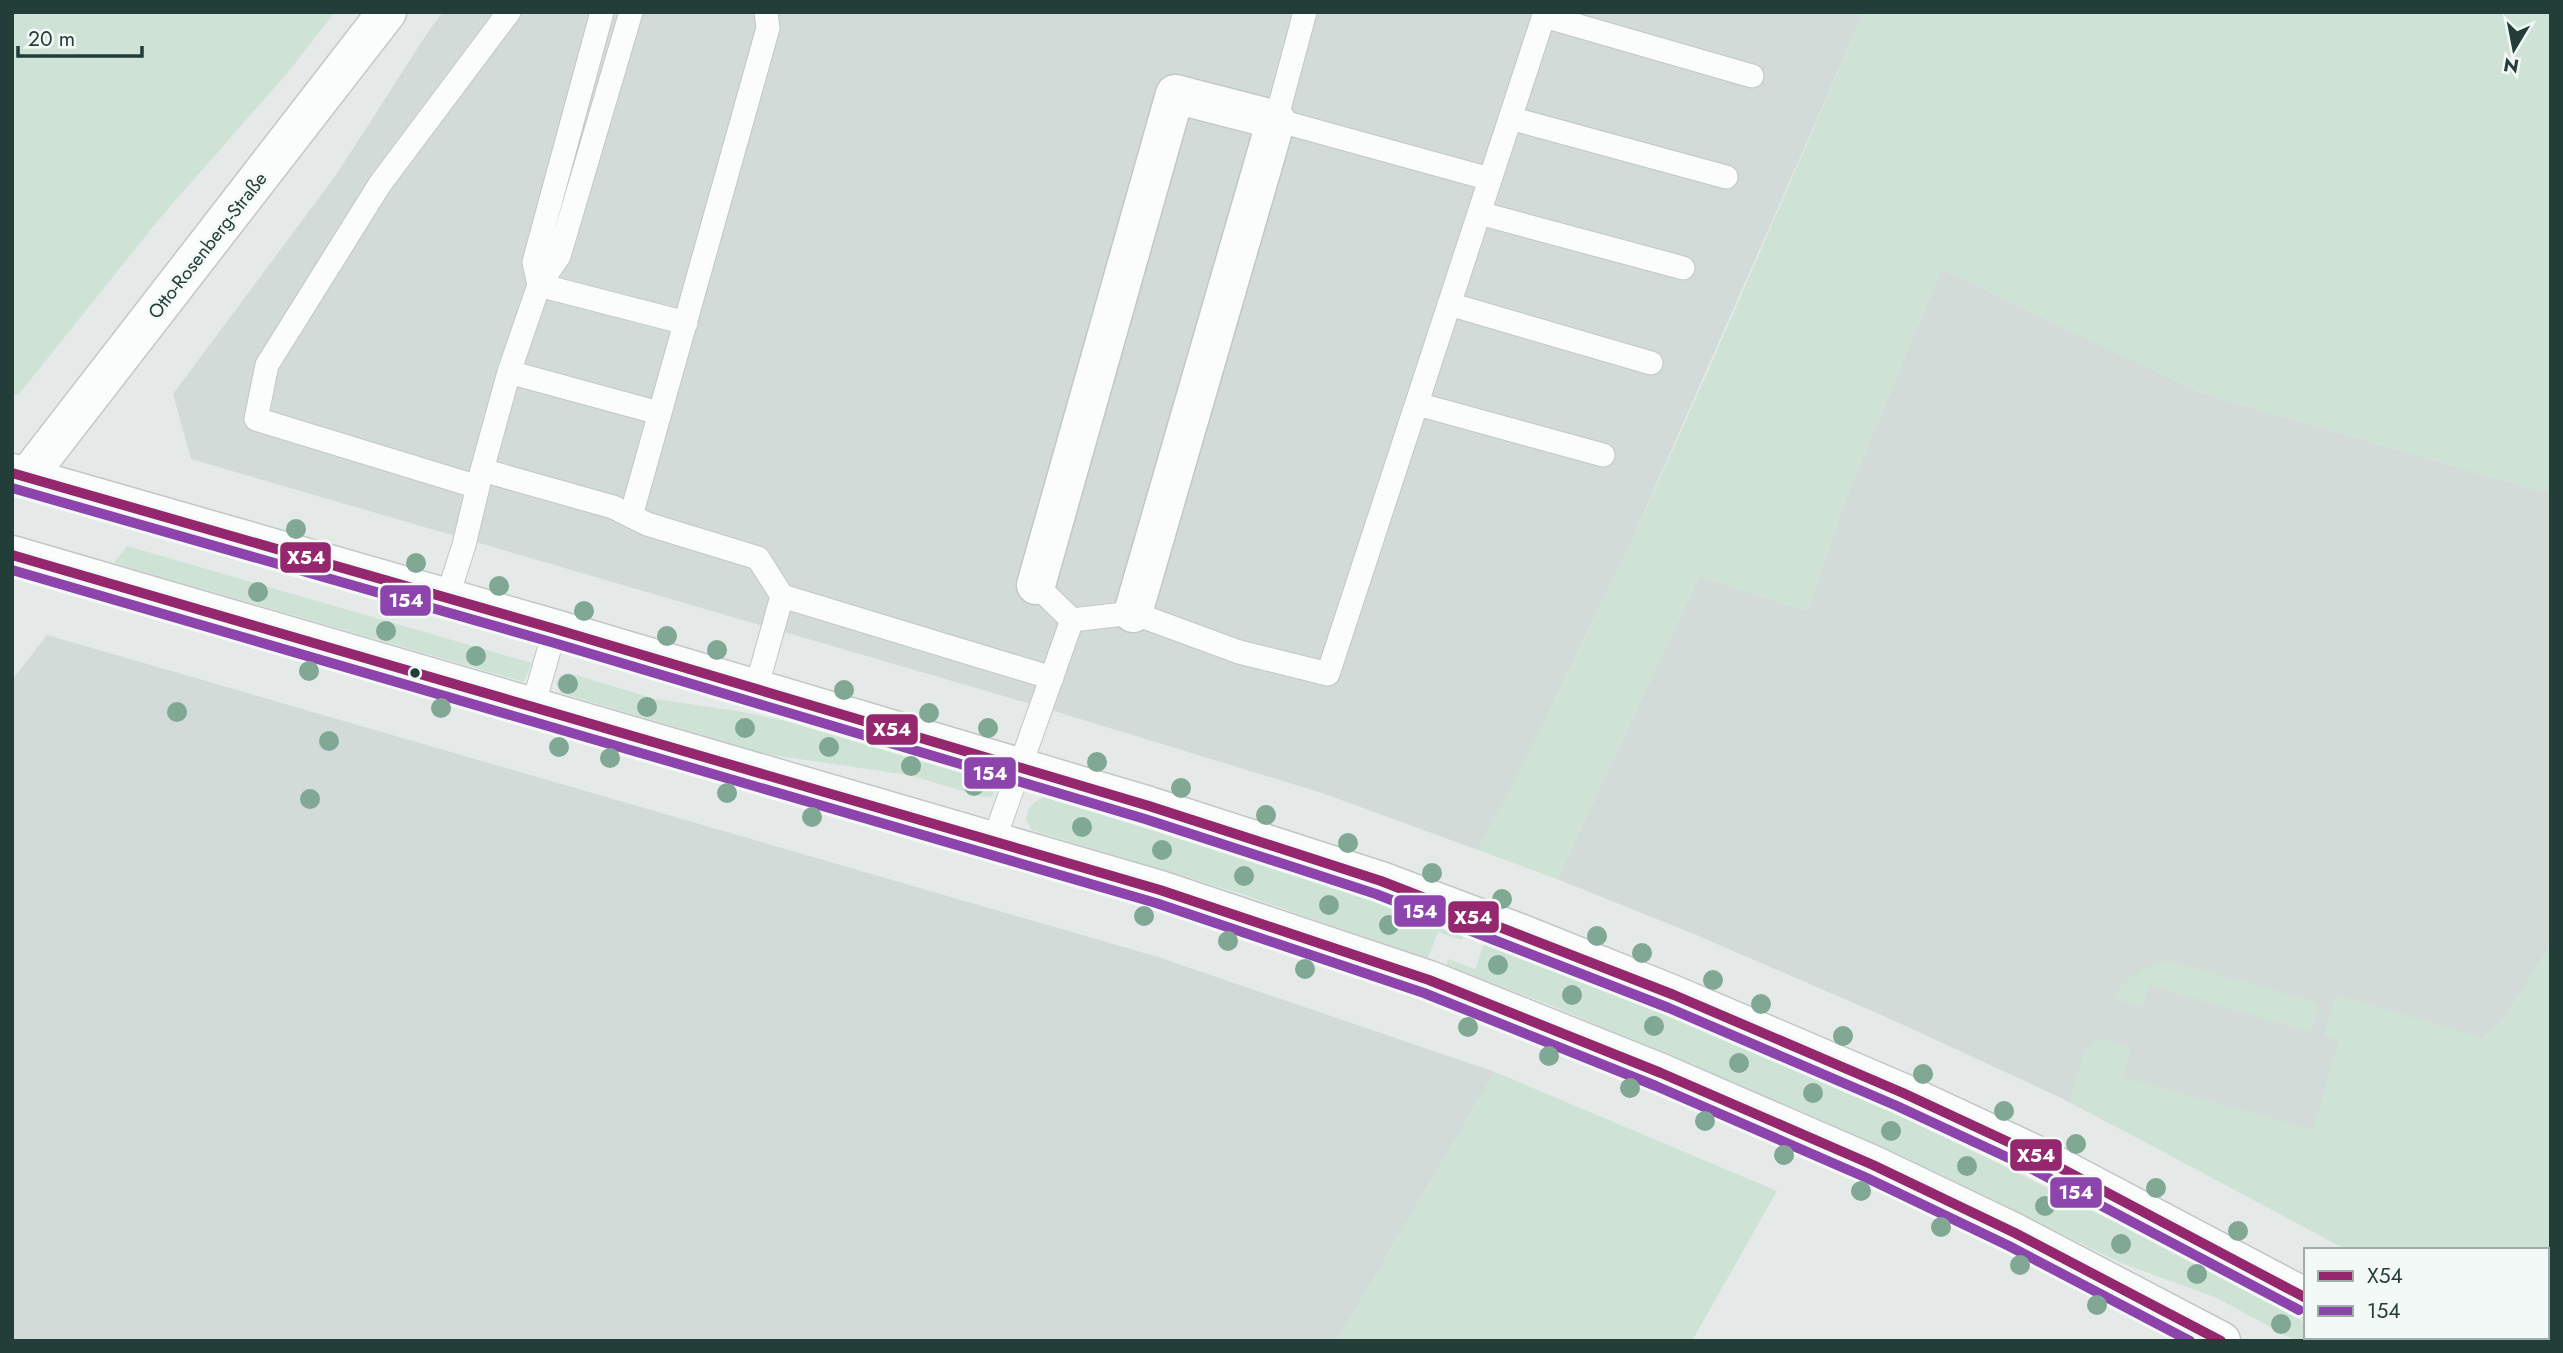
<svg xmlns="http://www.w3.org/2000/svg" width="2563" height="1353" font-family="Jost,sans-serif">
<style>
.built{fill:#d3dbd8}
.grass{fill:#cee3d6}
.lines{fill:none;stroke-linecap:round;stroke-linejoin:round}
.lane-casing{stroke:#c2c7c5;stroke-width:25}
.street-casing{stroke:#c2c7c5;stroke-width:41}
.secondary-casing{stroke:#c0c8c5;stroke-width:41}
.lane{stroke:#fbfcfc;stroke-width:23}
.street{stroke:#fbfcfc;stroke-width:38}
.secondary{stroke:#fbfcfc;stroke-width:38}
.bus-1-casing{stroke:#f3f9f7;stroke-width:16}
.bus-2-casing{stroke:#f3f9f7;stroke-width:16}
.bus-1{stroke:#95276e;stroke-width:10}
.bus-2{stroke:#8e44ad;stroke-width:10}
.tree{fill:#80a894}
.bus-dot{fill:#233d39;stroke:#f3f9f7;stroke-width:2.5}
.labels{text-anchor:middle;stroke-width:5;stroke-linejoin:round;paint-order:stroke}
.street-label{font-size:19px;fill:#233d39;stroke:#f3f9f7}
.line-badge{stroke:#f3f9f7;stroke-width:2.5}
.badge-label{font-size:19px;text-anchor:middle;font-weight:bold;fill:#fff}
</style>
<rect width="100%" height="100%" fill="#e5eae8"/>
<path class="built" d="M443 12H1864L1626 553 1524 764 1478 850 1322 793 1041 707 191 459 173 394 336 175 430 29Z
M1941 269 2202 393 2551 494V945L2504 1019 2290 1217 2057 1096 1886 1017 1694 934 1557 879 1699 576 1807 611 1847 496Z
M47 635 1158 957 1495 1072 1337 1341H12V680Z"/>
<path class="grass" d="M12 12H335L289 71 160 218 19 394 12 396Z
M1864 12H2551V494L2202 393 1941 269 1847 496 1807 611 1699 576 1557 879 1478 850C1623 579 1741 294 1864 12Z
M127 546 532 663 524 682 114 563Z
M569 673 655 699 743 712 785 721 991 782 995 791 992 796 983 797 909 775 771 755 561 693 556 684 559 677Z
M1045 797 1330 886 1464 934 1462 940 1438 932 1427 960 1245 895 1032 830 1026 820C1028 806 1032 802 1045 797Z
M1485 941C1612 990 1738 1041 1862 1098 2012 1168 2160 1244 2306 1323V1337L2319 1338 2317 1341H2296L2217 1298 2121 1263 1906 1158 1797 1110 1550 1005 1446 966 1448 959 1475 969Z
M2551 945V1341H2508L2502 1337H2547V1250H2347L2070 1102 2084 1050 2103 1039 2131 1047 2123 1077 2313 1130 2339 1040 2324 1036 2336 995 2484 1038 2504 1019Z
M2170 961 2319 1003 2311 1032 2149 985 2143 1007 2112 998C2128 976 2143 966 2170 961Z
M1495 1072 1777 1191 1692 1341H1337Z"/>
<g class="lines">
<defs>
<path id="lane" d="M1305 12 1276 120 1490 179
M1544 16 1752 76
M1510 118 1726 177
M1479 213 1683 268
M539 285 534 262 602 12
M539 285 686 323
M1449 304 1651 363
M509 372 659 413
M1417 404 1603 455
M482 470 509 372 539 285 559 256 631 12
M478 487 256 419 267 365 380 184 509 12
M631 516 768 28 766 12
M1036 585 1072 620
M782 596 1052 678
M447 598 464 545 482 470 613 507 647 524 758 558 782 596 756 689
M533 706 555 629
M994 840 1072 620 1133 613 1239 652 1328 674 1545 12
M2338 1341 2340 1337"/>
<path id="street" d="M27 477 387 12
M1036 585 1175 94 1276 120 1133 613"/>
<path id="secondary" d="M12 473 555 629 1149 806 1381 881 1522 934 1674 995 1903 1093 2032 1153 2306 1298
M12 555 1160 890 1429 980 1661 1073 1873 1165 2015 1233 2221 1341
M2377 1337 2383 1341"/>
</defs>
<use href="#lane" class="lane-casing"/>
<use href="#street" class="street-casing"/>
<use href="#secondary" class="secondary-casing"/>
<use href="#lane" class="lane"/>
<use href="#street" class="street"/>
<use href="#secondary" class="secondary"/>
<defs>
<path id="bus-1" d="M12 473 555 629 1149 806 1381 881 1674 995 1903 1093 2032 1153 2306 1298
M12 555 1160 890 1429 980 1661 1073 1873 1165 2015 1233 2221 1341"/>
<path id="bus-2" d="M12 488 551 642 1145 819 1376 894 1669 1008 1897 1106 2026 1166 2299 1310
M12 570 1156 903 1424 993 1656 1086 1867 1178 2009 1246 2190 1341"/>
</defs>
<use href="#bus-1" class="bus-1-casing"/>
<use href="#bus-2" class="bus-2-casing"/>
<use href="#bus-1" class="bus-1"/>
<use href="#bus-2" class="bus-2"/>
</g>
<g class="tree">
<circle cx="296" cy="529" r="10"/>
<circle cx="416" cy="563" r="10"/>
<circle cx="499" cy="586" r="10"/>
<circle cx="258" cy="592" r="10"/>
<circle cx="584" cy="611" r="10"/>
<circle cx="386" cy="631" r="10"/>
<circle cx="667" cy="636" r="10"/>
<circle cx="717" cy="650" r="10"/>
<circle cx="476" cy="656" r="10"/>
<circle cx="309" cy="671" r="10"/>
<circle cx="568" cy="684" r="10"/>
<circle cx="844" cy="690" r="10"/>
<circle cx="647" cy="707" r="10"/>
<circle cx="441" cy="708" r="10"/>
<circle cx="177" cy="712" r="10"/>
<circle cx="929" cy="713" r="10"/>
<circle cx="745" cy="728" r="10"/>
<circle cx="988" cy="728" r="10"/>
<circle cx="329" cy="741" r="10"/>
<circle cx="559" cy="747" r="10"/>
<circle cx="829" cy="747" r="10"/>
<circle cx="610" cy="758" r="10"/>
<circle cx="1097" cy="762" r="10"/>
<circle cx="911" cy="766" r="10"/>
<circle cx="974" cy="786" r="10"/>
<circle cx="1181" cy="788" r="10"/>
<circle cx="727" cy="793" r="10"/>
<circle cx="310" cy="799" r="10"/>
<circle cx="1266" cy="815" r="10"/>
<circle cx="812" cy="817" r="10"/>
<circle cx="1082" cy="827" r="10"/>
<circle cx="1348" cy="843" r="10"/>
<circle cx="1162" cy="850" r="10"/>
<circle cx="1432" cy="873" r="10"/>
<circle cx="1244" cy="876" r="10"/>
<circle cx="1502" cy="899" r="10"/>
<circle cx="1329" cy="905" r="10"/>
<circle cx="1144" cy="916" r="10"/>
<circle cx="1389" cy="925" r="10"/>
<circle cx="1597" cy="936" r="10"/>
<circle cx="1228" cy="941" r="10"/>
<circle cx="1642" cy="953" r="10"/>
<circle cx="1498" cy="965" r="10"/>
<circle cx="1305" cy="969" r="10"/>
<circle cx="1713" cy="980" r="10"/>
<circle cx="1572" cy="995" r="10"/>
<circle cx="1761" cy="1004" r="10"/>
<circle cx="1654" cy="1026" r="10"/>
<circle cx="1468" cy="1027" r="10"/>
<circle cx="1843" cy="1036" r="10"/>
<circle cx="1549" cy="1056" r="10"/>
<circle cx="1739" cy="1063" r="10"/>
<circle cx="1923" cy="1074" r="10"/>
<circle cx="1630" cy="1088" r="10"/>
<circle cx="1813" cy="1093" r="10"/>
<circle cx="2004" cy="1111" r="10"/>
<circle cx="1705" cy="1121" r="10"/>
<circle cx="1891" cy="1131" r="10"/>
<circle cx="2076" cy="1144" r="10"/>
<circle cx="1784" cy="1155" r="10"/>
<circle cx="1967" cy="1166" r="10"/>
<circle cx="2156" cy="1188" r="10"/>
<circle cx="1861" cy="1191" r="10"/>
<circle cx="2045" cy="1206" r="10"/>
<circle cx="1941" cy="1227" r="10"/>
<circle cx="2238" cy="1231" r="10"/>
<circle cx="2121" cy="1244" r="10"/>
<circle cx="2020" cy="1265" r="10"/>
<circle cx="2197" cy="1274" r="10"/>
<circle cx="2097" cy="1305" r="10"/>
<circle cx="2281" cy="1324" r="10"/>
</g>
<circle class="bus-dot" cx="415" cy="673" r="6"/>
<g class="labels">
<g class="street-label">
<text transform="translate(207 245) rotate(-52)" y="7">Otto-Rosenberg-Straße</text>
</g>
</g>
<g class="line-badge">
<rect x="279" y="541" width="53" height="33" rx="7" fill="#95276e"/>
<rect x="379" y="584" width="53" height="33" rx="7" fill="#8e44ad"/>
<rect x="865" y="713" width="54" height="33" rx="7" fill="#95276e"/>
<rect x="963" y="756" width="54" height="34" rx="7" fill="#8e44ad"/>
<rect x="1393" y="894" width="54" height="34" rx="7" fill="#8e44ad"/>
<rect x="1447" y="900" width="53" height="34" rx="7" fill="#95276e"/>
<rect x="2009" y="1138" width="54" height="34" rx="7" fill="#95276e"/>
<rect x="2049" y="1176" width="54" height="33" rx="7" fill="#8e44ad"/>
</g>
<g class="badge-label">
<text x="306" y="564">X54</text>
<text x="406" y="607">154</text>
<text x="892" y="736">X54</text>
<text x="990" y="780">154</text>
<text x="1420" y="918">154</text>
<text x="1473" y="924">X54</text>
<text x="2036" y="1162">X54</text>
<text x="2076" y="1199">154</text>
</g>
<rect width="2563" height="1353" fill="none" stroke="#233d39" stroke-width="28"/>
<rect x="2304" y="1248" width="245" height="91" fill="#f3f9f7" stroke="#a0aeab" stroke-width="2"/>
<rect x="2318" y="1271" width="35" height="10" fill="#95276e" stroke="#a0aeab" stroke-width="2"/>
<text x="2367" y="1283" font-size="21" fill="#233d39">X54</text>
<rect x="2318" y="1306" width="35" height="10" fill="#8e44ad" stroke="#a0aeab" stroke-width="2"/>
<text x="2367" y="1318" font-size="21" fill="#233d39">154</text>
<g transform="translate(2514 49) rotate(190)" stroke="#f3f9f7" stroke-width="5" paint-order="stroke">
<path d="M0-5L12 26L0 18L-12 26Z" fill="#233d39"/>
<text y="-10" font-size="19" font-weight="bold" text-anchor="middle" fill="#233d39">N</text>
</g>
<path d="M18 46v10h124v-10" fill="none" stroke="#233d39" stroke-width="3.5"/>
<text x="28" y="46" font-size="21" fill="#233d39" stroke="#f3f9f7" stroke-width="5" paint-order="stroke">20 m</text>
</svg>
